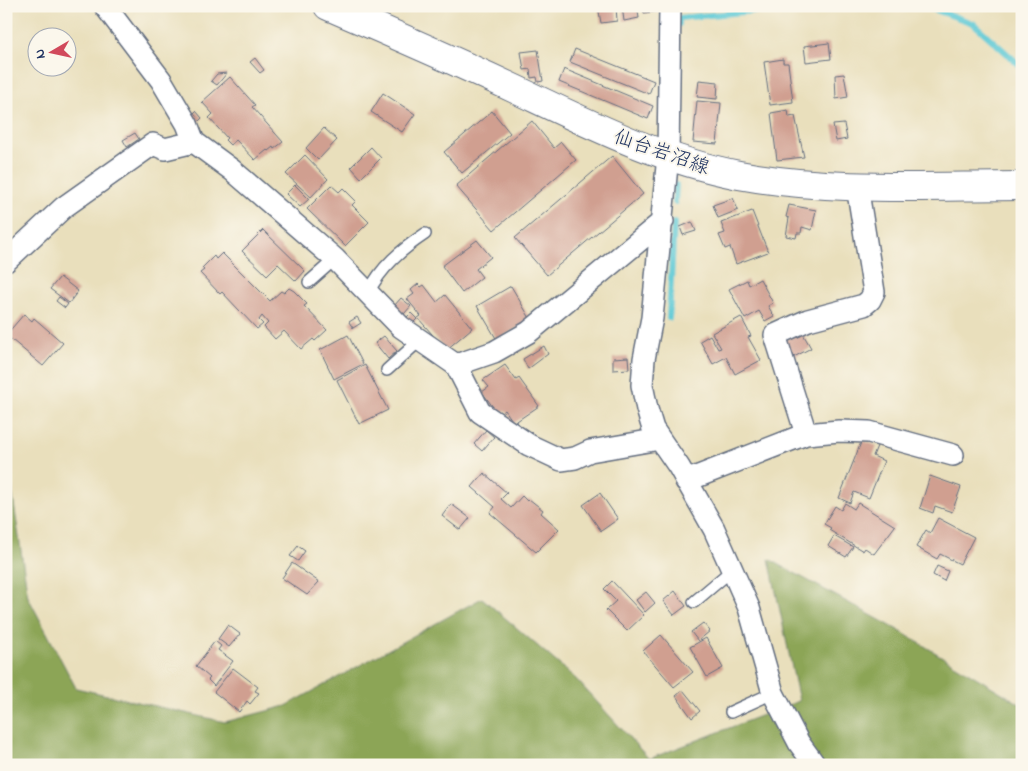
<svg xmlns="http://www.w3.org/2000/svg" width="1028" height="771" font-family="'Indie Flower','Klee One',sans-serif">
<style>
.forest{fill:#8ca556;stroke:#546a5a}
.lines{fill:none;stroke-linecap:round;stroke-linejoin:round}
.stream{stroke:#5dc9d5;stroke-width:6}
.building{fill:#d09f90}
.lane-casing{stroke:#636d7f;stroke-width:14}
.street-casing{stroke:#636d7f;stroke-width:24}
.primary-casing{stroke:#636d7f;stroke-width:30}
.lane{stroke:#fff;stroke-width:11}
.street{stroke:#fff;stroke-width:21}
.primary{stroke:#fff;stroke-width:28}
.labels{text-anchor:middle;stroke-width:4;stroke-linejoin:round;paint-order:stroke}
.street-label{font-size:20px;fill:#1b2f5e;stroke:#fbf7ec}
</style>
<rect width="100%" height="100%" fill="#fbf7ec"/>
<filter id="ink" filterUnits="userSpaceOnUse"><feTurbulence type="fractalNoise" baseFrequency=".02" numOctaves="2"/><feDisplacementMap in="SourceGraphic" scale="10" xChannelSelector="R" yChannelSelector="G"/><feConvolveMatrix kernelMatrix="1 2 1 2 8 2 1 2 1" color-interpolation-filters="sRGB"/></filter>
<filter id="wash" filterUnits="userSpaceOnUse"><feTurbulence type="fractalNoise" baseFrequency=".0096" numOctaves="4" result="noise"/><feDisplacementMap in="SourceGraphic" scale="20" xChannelSelector="R" yChannelSelector="G"/><feGaussianBlur stdDeviation="1.12" result="paint"/><feColorMatrix in="noise" values="0 0 0 0 0 0 0 0 0 0 0 0 0 0 0 0 0 1.4 0 .05"/><feComposite in="paint" operator="in"/></filter>
<g filter="url(#wash)">
<rect width="100%" height="100%" fill="#e9dfbc"/>
<path class="forest" d="M6 473 11 484 28 597 76 688 225 722 286 706 482 598 576 679 649 759 799 701 769 559 898 630 1022 705V765H6Z"/>
<g class="lines">
<path class="stream" d="M924 6 973 23 1022 67
M679 24V18L809 6
M675 202 676 185
M669 318 674 223"/>
</g>
<g id="blocks">
<path class="building" d="M598 6H616L617 21 601 23Z
M622 6H637L639 18 624 21Z
M643 6H661V11L644 13Z
M829 43 831 59 806 62 804 46Z
M575 49 654 81 649 94 570 62Z
M538 50 543 81 538 82 537 77 531 78 530 69 524 70 521 52Z
M255 58 264 70 260 73 250 62Z
M783 59V63H788L793 102 770 105 764 62Z
M564 69 653 106 648 119 559 82Z
M227 73 217 85 211 81 217 74Z
M844 74 848 97 836 99 835 75Z
M230 77 255 105 252 107 283 142 274 149 273 147 268 151 267 150 255 160 236 140 230 145 225 140 227 138 209 118 213 114 202 102Z
M699 80 718 82 717 99 697 97Z
M383 93 415 114 402 132 371 112Z
M697 101 721 103 717 144 693 142Z
M788 110 789 117 795 116 804 157 777 160 771 113Z
M196 111 202 118 198 122 192 115Z
M492 111 510 133 462 173 444 152Z
M532 121 554 148 561 142 576 160 494 230 456 186Z
M844 124 847 139 836 141 833 125Z
M324 128 337 140 318 160 306 148Z
M135 133 139 139 127 147 123 140Z
M371 147 381 158 361 178 351 167Z
M305 155 328 179 311 197 286 174Z
M612 156 643 194 547 275 515 238Z
M295 185 309 199 300 207 286 194Z
M331 185 339 192 343 188 356 201 352 205 369 222 345 246 307 209Z
M733 198 738 210 718 218 713 205Z
M789 205 816 210 812 230 802 227 801 233H797L796 238 786 236 789 218 786 217Z
M752 211 768 252 736 264 730 247 725 249 719 235 725 233 721 223Z
M692 222 696 231 683 235 680 227Z
M263 230 305 271 296 281 278 264 267 275 242 251Z
M477 240 491 257 476 269 482 277 462 293 442 266Z
M222 253 270 301 281 291 284 293 289 288 294 291 307 304 304 306 327 330 315 341 313 339 301 349 284 331 275 339 264 327 268 323 262 316 259 320 263 324 257 329 222 292 220 294 200 273 204 270 202 268 214 256 216 259Z
M60 277 78 291 69 303 50 289Z
M760 279 773 303 768 306 774 316 765 321 759 311 745 319 729 289 747 280 749 285Z
M418 284 421 287 424 285 437 302 445 295 472 328 446 350 418 318 421 316 407 299 414 294 411 290Z
M511 286 531 320 497 340 477 306Z
M59 297 68 304 65 308 56 301Z
M401 298 411 306 404 314 394 306Z
M411 313 417 319 412 324 406 318Z
M24 314 32 321 34 318 63 343 43 366 6 335Z
M357 317 361 323 353 328 349 322Z
M741 317 751 336 748 337 761 360 735 374 726 357 713 364 700 341 710 335 718 349 721 348 712 333Z
M802 332 811 348 792 358 783 341Z
M348 335 363 364 334 379 320 350Z
M384 336 397 351 388 359 375 343Z
M544 346 548 354 528 369 523 359Z
M628 357 629 369 613 370V358Z
M365 365 388 410 359 424 337 380Z
M505 365 516 380 519 378 539 406 514 423 505 410 499 415 482 392 489 387 483 380Z
M486 430 494 437 482 451 474 444Z
M862 440 877 446 873 456 884 461 869 498 854 492 850 503 839 498Z
M484 473 507 493 501 499 511 508 522 496 527 501 529 499 543 510 541 513 559 529 536 552 490 513 495 507 472 487Z
M930 476 961 487 952 512 935 506 933 513 920 508Z
M600 493 618 519 601 531 583 505Z
M845 503 854 509 858 503 895 526 874 554 865 548 863 551 829 530 831 528 824 524 835 506 841 510Z
M451 504 470 518 460 530 442 516Z
M938 518 974 537 960 564 940 554 937 559 916 547 926 530 930 533Z
M834 536 853 547 846 557 828 546Z
M298 546 305 551 298 561 290 556Z
M292 563 319 582 307 595 282 578Z
M937 566 948 571 944 581 933 575Z
M612 581 644 615 627 631 606 610 616 601 604 589Z
M675 591 686 606 674 615 663 601Z
M646 592 655 603 645 612 636 600Z
M703 623 710 631 698 641 691 632Z
M228 625 240 634 229 647 218 639Z
M661 635 693 672 674 687 643 651Z
M706 638 723 668 707 677 690 647Z
M215 641 221 646 218 650 233 661 214 686 208 680 210 678 196 666Z
M233 668 258 687 255 691 259 693 250 704 247 701 239 712 214 692Z
M683 690 700 711 692 718 676 696Z"/>
</g>
</g>
<g filter="url(#ink)">
<use href="#blocks" fill-opacity="0" stroke="#636d7f" stroke-width="1"/>
<g class="lines">
<defs>
<path id="lane" d="M309 282 335 259
M368 293C381 267 401 250 425 234
M387 370 419 341
M694 602 732 570
M731 712 773 693"/>
<path id="street" d="M105 6 161 80 187 124 194 142 232 170 335 259 401 327 456 365 494 352 529 332 663 221
M670 6 668 156 652 318 644 359 642 385 647 409 653 429 679 467 714 529 749 608 773 693 799 743 815 765
M6 261 64 207 153 144 165 149 194 142
M456 365 480 412 529 445 561 460 575 458 590 451 660 439
M806 434 839 431 869 432 953 455
M686 481 806 434 775 335 808 320 864 305 870 300 874 292 857 186"/>
<path id="primary" d="M328 6C391 33 453 60 515 89 587 123 660 160 739 175 832 192 928 186 1022 186"/>
</defs>
<use href="#lane" class="lane-casing"/>
<use href="#street" class="street-casing"/>
<use href="#primary" class="primary-casing"/>
<use href="#lane" class="lane"/>
<use href="#street" class="street"/>
<use href="#primary" class="primary"/>
</g>
</g>
<g class="labels">
<g class="street-label">
<text transform="translate(662 151) rotate(19)" y="7">仙台岩沼線</text>
</g>
</g>
<rect width="1028" height="771" fill="none" stroke="#fbf7ec" stroke-width="25"/>
<g transform="translate(52 52) rotate(261)"><circle r="24" fill="#fbf7ec" stroke="#a1a7b3"/>
<path d="M0-4L9 19L0 12L-9 19Z" fill="#d1495b"/>
<text y="-8" font-size="14" font-weight="bold" text-anchor="middle" fill="#1b2f5e">N</text>
</g>
</svg>
